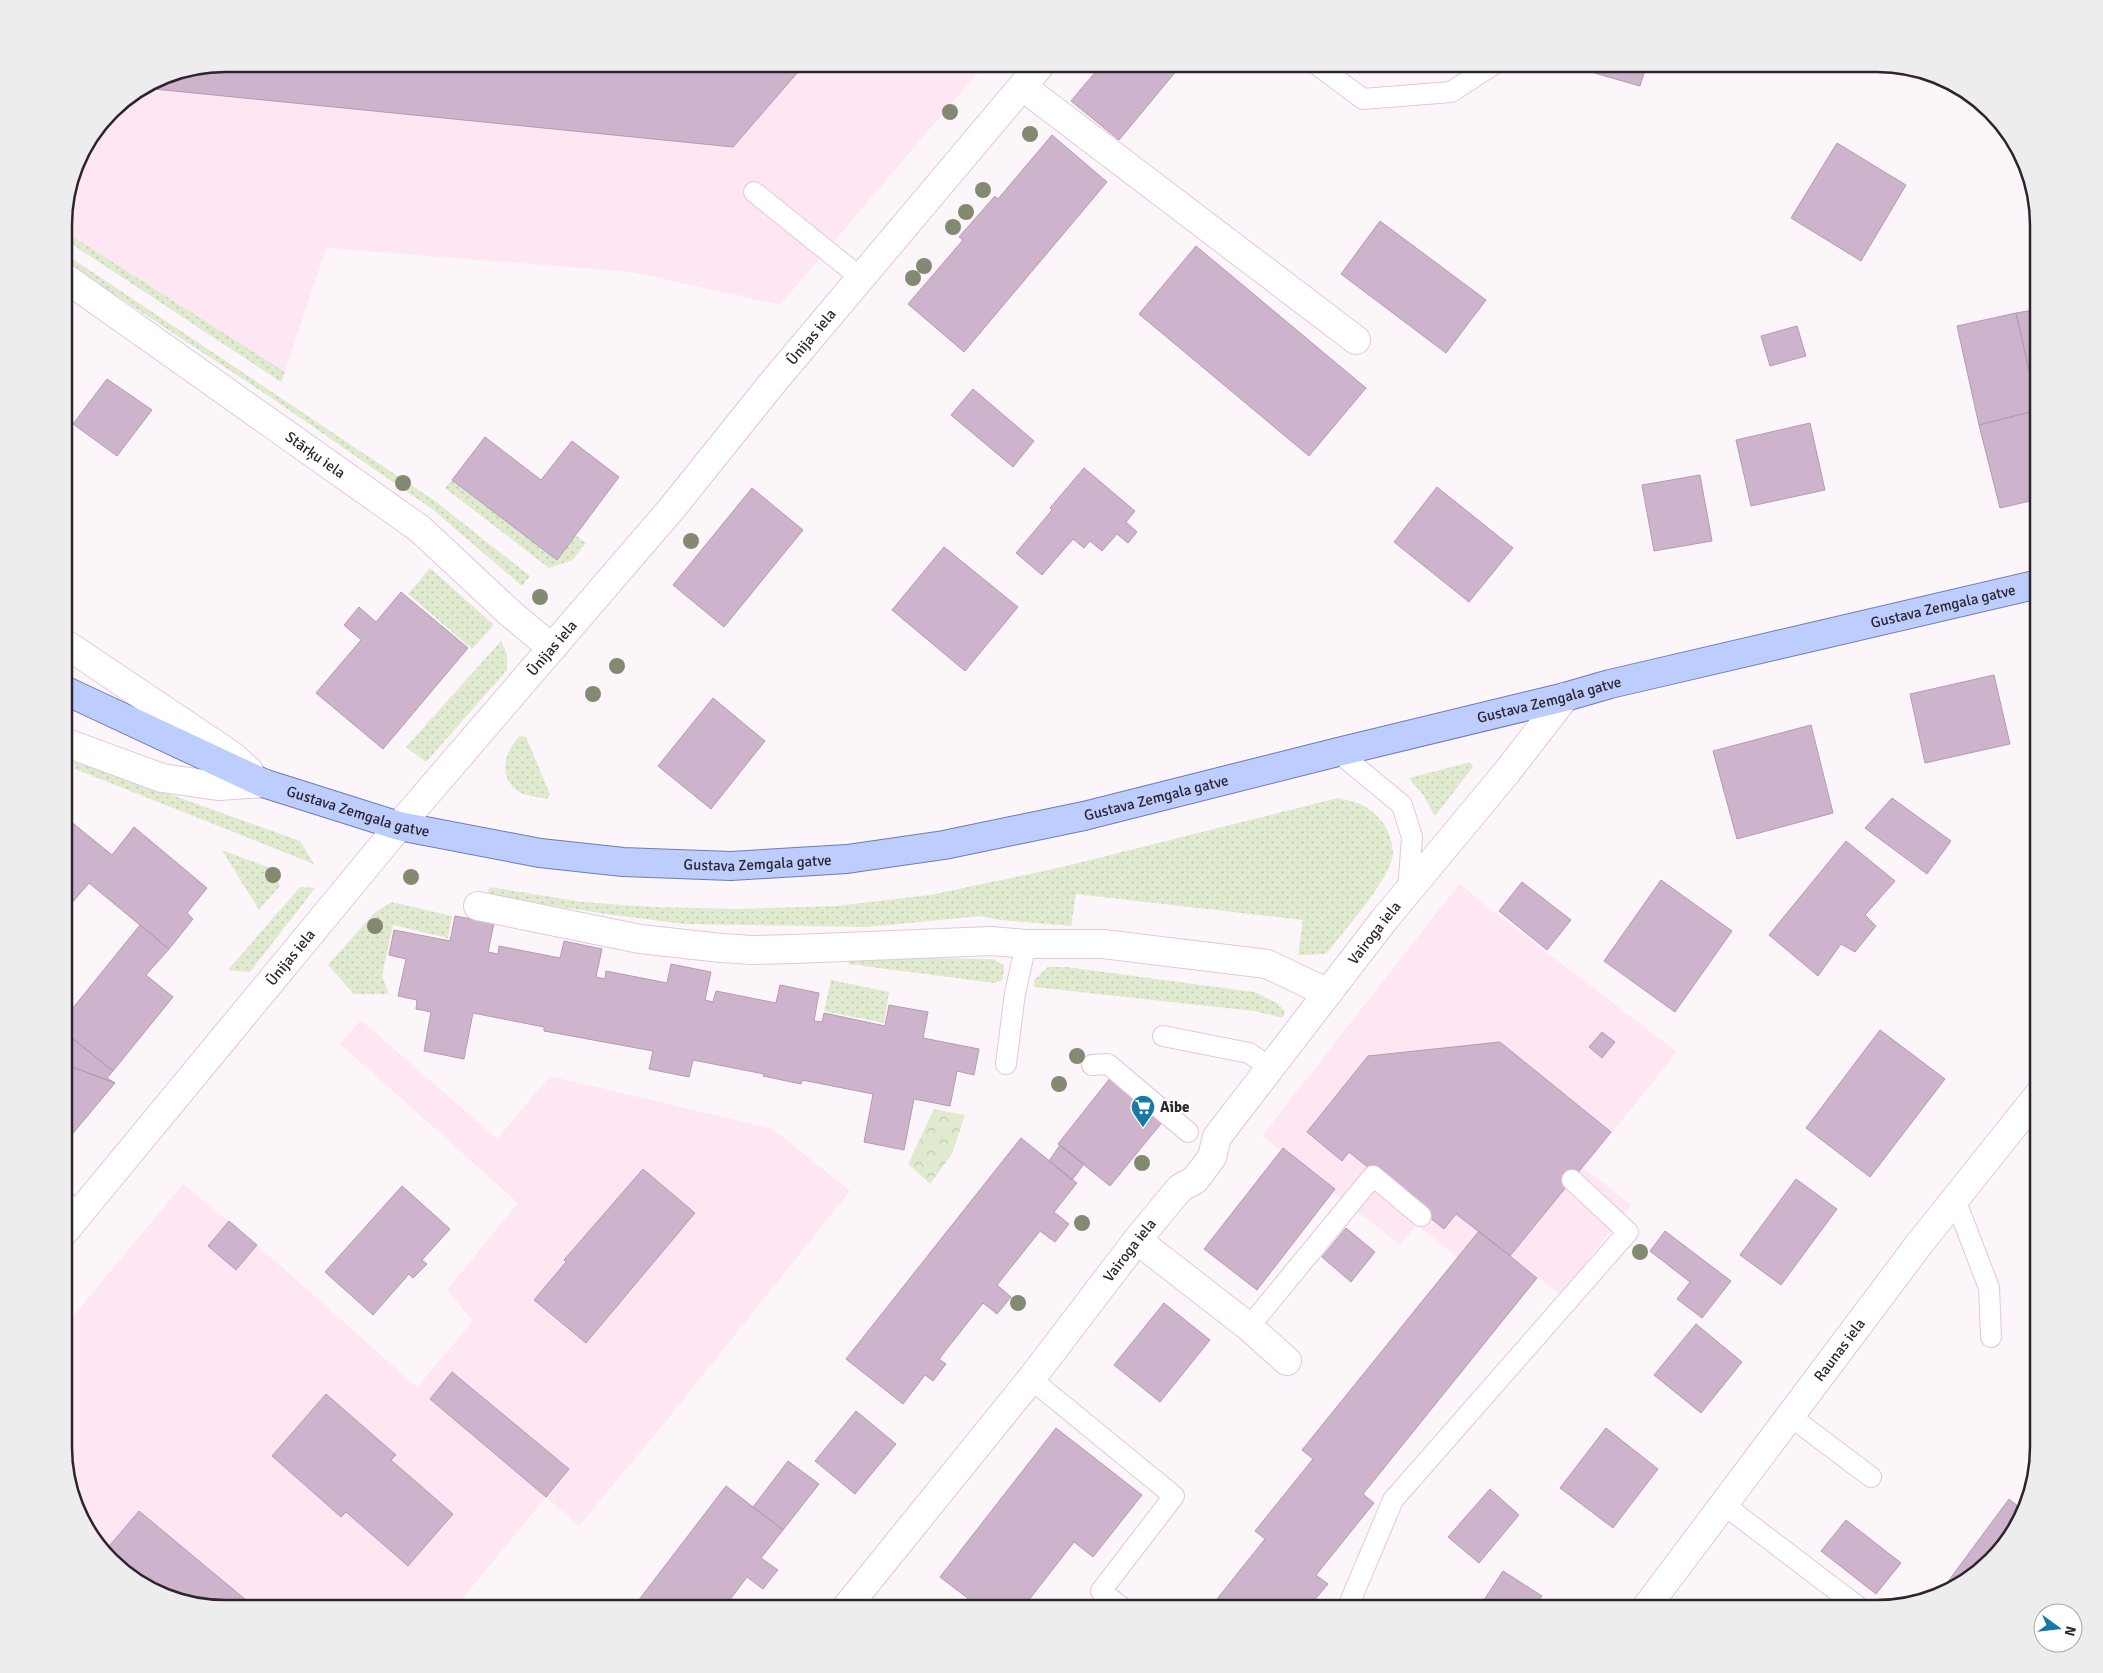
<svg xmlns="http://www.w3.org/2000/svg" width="2103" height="1673" font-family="Signika,sans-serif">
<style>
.commercial{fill:#fee7f3}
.grass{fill:url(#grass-dots)}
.forest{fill:url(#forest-crowns)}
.building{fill:#ceb3cc;stroke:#b59ab2}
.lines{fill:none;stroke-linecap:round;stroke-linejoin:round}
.service-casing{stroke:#e2c6df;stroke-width:22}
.minor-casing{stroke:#e2c6df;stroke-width:30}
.primary-casing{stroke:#6d7cb5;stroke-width:30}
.service{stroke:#fff;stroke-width:20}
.minor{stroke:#fff;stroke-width:28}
.primary{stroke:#bccdfe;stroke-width:28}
.tree{fill:#848971}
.labels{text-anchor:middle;stroke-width:4;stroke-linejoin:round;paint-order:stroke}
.street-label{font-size:15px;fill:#2e242e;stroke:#fff}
.poi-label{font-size:15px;font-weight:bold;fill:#2e242e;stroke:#fff;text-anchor:start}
.rim{fill:none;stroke:#2e242e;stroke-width:2.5}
</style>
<defs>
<pattern id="grass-dots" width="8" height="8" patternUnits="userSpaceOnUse" patternTransform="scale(1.25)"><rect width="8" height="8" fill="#dfeacf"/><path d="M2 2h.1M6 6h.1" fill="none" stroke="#c0c9b2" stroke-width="1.8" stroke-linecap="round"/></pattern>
<pattern id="forest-crowns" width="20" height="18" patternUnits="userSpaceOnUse" patternTransform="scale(1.25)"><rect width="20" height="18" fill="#dfeacf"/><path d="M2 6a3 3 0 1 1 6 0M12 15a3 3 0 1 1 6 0" fill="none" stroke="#c0c9b2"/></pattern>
</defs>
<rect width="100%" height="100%" fill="#fcf6fb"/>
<path class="commercial" d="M225 64H985L780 305 632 272 326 248 285 372 64 231V214L81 154 119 104 164 76Z
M1460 883 1481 902 1677 1052 1584 1168 1631 1205 1561 1295 1510 1256 1458 1258 1417 1225 1400 1245 1262 1136Z
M361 1020 497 1139 550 1076 773 1129 850 1191 662 1426 579 1526 546 1497 454 1609H225L173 1601 119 1569 81 1519 64 1458V1327L183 1184 257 1245 417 1387 473 1321 447 1290 518 1203 340 1044Z"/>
<path class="grass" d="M64 231 285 372 281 382 64 239Z
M64 253 435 501 530 576 522 586 432 509 273 399 64 261Z
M452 480 556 559 575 535 586 543 573 560 549 568 445 488Z
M430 568 494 625 472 649 408 594Z
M501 641 507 654V670L426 762 406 747Z
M520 736 526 737 550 794 547 799C537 797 521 796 514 788 498 772 506 750 520 736Z
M74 760 300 841 314 864 75 769Z
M1470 762 1473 767 1435 816 1423 795 1409 778Z
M1338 798C1359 803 1369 805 1383 823 1389 832 1392 841 1393 852 1393 877 1343 932 1326 954L1298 955 1303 920 1076 894 1071 926 1000 920 981 916 867 927 685 924 613 915 488 896 489 887 583 902 652 907 736 909 836 906 930 895 1058 868Z
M222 850 270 868 280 886 259 910Z
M300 887 315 888 250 972 228 970Z
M392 902 452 916 448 938 393 925 382 976 389 994H354L328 965 375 912Z
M849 957 993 959 1004 965 1003 980 995 983 848 964Z
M1048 967H1066L1254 992 1277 1003 1285 1011 1283 1018 1254 1011 1034 987V980Z
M831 980 889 992 884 1023 824 1011Z"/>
<path class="forest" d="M934 1109 965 1115 952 1154 930 1184 908 1164Z"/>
<path class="building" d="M225 64H805L733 147 144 88 164 76Z
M1102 64H1182L1119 140 1071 101Z
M1563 64H1647L1640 86Z
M1052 135 1107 182 964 352 908 304 963 240 959 237 995 196 998 199Z
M1837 143 1906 185 1861 261 1791 218Z
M1380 221 1486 300 1446 353 1341 274Z
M1196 246 1366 388 1309 456 1139 314Z
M2039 309V410H2038L2016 313Z
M2016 313 2038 410 1979 425 1957 326Z
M1797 326 1806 356 1770 366 1761 336Z
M107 379 152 410 117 456 73 424Z
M973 389 1034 441 1013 467 951 415Z
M2038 410 2039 499 2000 508 1979 425Z
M1810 423 1825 490 1751 506 1736 440Z
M485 437 541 480 572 441 619 477 557 560 452 480Z
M1084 468 1135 511 1126 522 1137 532 1128 543 1117 534 1102 551 1090 541 1084 548 1073 539 1042 575 1016 553 1052 510 1050 508Z
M1700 475 1712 541 1654 551 1642 485Z
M1437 487 1513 548 1469 602 1394 542Z
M752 488 803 530 724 627 673 585Z
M944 547 1018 607 965 671 892 610Z
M401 592 468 648 383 749 316 693 361 640 344 625 359 607 376 622Z
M1994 675 2010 744 1925 763 1910 694Z
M713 698 765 741 711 809 658 766Z
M1811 725 1833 813 1737 839 1713 751Z
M1892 798 1951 841 1927 874 1865 828Z
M64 816 112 855 134 827 207 888 187 913 193 919 169 949 89 883 65 911 64 910Z
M1846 841 1895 881 1865 915 1876 926 1855 952 1841 944 1818 976 1769 935Z
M1661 880 1732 931 1675 1012 1604 961Z
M1522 882 1571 920 1547 950 1499 911Z
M455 916 494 923 488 952 498 954 499 946 560 958 564 941 602 949 596 977 605 979 606 971 667 983 671 964 711 972 705 1000 713 1002 716 991 776 1003 780 985 819 993 814 1021 822 1022 824 1013 885 1026 889 1005 928 1012 923 1038 979 1049 974 1075 957 1071 950 1106 914 1099 904 1150 864 1142 873 1094 802 1080 801 1084 763 1076 764 1074 693 1060 689 1077 649 1069 653 1051 544 1031V1027L473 1013 464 1059 424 1051 431 1012 416 1009 417 1000 398 996 406 959 389 955 394 930 450 941Z
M140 925 169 949 146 975 173 997 113 1071 64 1032V1019Z
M1880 1030 1945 1079 1870 1177 1806 1128Z
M1602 1032 1615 1042 1602 1058 1589 1047Z
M72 1038 113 1071 107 1078 115 1083 64 1064Z
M1500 1042 1611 1132 1510 1256 1456 1214 1444 1229 1349 1152 1342 1161 1307 1132 1368 1056Z
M64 1064 115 1083 64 1144Z
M1111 1077 1164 1120 1110 1186 1058 1144Z
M1021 1138 1077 1183 1054 1212 1069 1224 1055 1242 1040 1231 997 1285 1011 1297 997 1314 983 1303 939 1359 946 1364 933 1381 925 1375 903 1404 846 1359Z
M1060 1145 1084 1164 1072 1180 1049 1161Z
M1283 1148 1335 1189 1257 1290 1204 1249Z
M643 1169 695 1213 586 1343 534 1300 566 1262 564 1260Z
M1796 1179 1837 1209 1781 1285 1740 1255Z
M402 1186 450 1229 422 1260 427 1264 413 1278 409 1274 373 1315 325 1272Z
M229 1221 257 1245 236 1270 208 1246Z
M1346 1228 1375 1252 1351 1282 1322 1257Z
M1479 1231 1537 1278 1363 1494 1374 1503 1316 1575 1328 1584 1307 1609H1209L1265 1539 1255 1531 1313 1459 1302 1450Z
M1665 1231 1731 1281 1702 1318 1677 1299 1690 1282 1650 1251Z
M1164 1303 1210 1340 1160 1402 1114 1365Z
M1696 1324 1742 1362 1701 1413 1654 1375Z
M452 1372 569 1469 546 1497 430 1399Z
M326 1394 396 1455 391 1460 453 1514 408 1566 346 1512 341 1517 272 1456Z
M856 1411 896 1444 855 1494 815 1461Z
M1056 1428 1142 1495 1093 1557 1074 1542 1025 1605 1031 1609H975L978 1606 940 1577Z
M1606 1428 1658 1469 1613 1528 1560 1488Z
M788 1461 819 1484 783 1530 753 1507Z
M726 1486 783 1530 761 1558 778 1570 773 1576 763 1589 747 1577 723 1609H632Z
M1490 1489 1519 1515 1479 1563 1448 1537Z
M2009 1499 2024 1511 1999 1554 1949 1593 1938 1595Z
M139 1511 246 1600 238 1609H225L173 1601 119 1569 105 1551Z
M1846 1520 1901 1563 1876 1594 1821 1551Z
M1503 1571 1542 1596 1533 1609H1478Z"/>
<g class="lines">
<defs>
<path id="service" d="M1316 64 1363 99 1451 92 1494 64
M754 192 861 278
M1338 752 1402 805 1412 837 1408 892
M1163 1036 1249 1053 1271 1068
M1006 1064 1015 993 1026 944
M1092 1065 1108 1064 1188 1132
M1955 1199 1989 1288 1991 1337
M64 1201 80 1214
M1249 1327 1373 1176 1421 1216
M1031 1379 1174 1496 1101 1591 1124 1609
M1790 1416 1871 1477
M1723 1504 1861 1609
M1347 1609 1393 1500 1628 1232 1572 1180"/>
<g id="minor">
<path d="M1023 87 1356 340"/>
<path id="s1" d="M64 277 420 529 511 614 552 648"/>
<path d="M64 643 231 755 249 771"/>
<path d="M64 742 162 778 218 786 263 783"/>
<path d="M478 906 640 939 721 948 752 950 795 949 991 941 1026 944H1103L1267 964 1328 993"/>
<path id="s2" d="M64 1232 399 826 673 507 774 381 1041 64"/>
<path d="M1137 1240 1249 1327 1287 1361"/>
<path id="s3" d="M845 1609 1031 1379 1137 1240 1180 1188 1195 1180 1212 1157 1217 1137 1384 920 1507 772 1565 697"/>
<path id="s4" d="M1645 1609 1920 1243 2039 1094"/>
</g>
<g id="primary">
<path id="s5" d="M64 690 263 783 399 826 540 853 623 862 731 866 847 859 944 845 1084 816 1338 752 1565 697 1610 684 2039 584"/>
</g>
</defs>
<use href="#service" class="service-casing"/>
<use href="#minor" class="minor-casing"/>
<use href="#primary" class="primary-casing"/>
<use href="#service" class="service"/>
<use href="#minor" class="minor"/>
<use href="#primary" class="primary"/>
</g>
<g class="tree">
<circle cx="950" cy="112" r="8"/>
<circle cx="1030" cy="134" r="8"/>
<circle cx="983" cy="190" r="8"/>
<circle cx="966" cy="212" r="8"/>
<circle cx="953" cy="227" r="8"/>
<circle cx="924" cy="266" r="8"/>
<circle cx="913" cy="278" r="8"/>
<circle cx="403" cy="483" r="8"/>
<circle cx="691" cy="541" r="8"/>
<circle cx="540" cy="597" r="8"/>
<circle cx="617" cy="666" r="8"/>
<circle cx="593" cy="694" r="8"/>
<circle cx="273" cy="875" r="8"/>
<circle cx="411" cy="877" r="8"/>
<circle cx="375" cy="926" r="8"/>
<circle cx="1077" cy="1056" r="8"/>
<circle cx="1059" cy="1084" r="8"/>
<circle cx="1142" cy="1163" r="8"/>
<circle cx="1082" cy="1223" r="8"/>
<circle cx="1640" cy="1252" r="8"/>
<circle cx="1018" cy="1303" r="8"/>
</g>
<defs>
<symbol id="supermarket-pin" viewBox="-11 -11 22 30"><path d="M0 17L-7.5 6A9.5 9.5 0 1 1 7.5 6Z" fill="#1678a4" stroke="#fff"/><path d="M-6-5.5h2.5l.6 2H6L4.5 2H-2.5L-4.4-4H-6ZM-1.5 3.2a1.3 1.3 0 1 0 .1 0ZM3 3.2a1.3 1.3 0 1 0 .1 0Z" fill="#fff"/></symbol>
</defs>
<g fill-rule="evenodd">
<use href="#supermarket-pin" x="1129" y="1093" width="28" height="38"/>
</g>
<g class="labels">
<g class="street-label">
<text dy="5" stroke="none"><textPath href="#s2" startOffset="1166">Ūnijas iela</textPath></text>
<text dy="5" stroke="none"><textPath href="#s1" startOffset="308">Stārķu iela</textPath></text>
<text dy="5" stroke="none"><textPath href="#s5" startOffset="1939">Gustava Zemgala gatve</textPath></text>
<text dy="5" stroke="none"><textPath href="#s2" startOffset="761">Ūnijas iela</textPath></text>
<text dy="5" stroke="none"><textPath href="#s5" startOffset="1534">Gustava Zemgala gatve</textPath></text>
<text dy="5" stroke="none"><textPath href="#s5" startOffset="1129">Gustava Zemgala gatve</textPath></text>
<text dy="5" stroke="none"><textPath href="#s5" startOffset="319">Gustava Zemgala gatve</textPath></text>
<text dy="5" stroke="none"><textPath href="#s5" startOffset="724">Gustava Zemgala gatve</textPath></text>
<text dy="5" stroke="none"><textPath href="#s3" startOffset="862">Vairoga iela</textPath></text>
<text dy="5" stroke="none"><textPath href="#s2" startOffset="356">Ūnijas iela</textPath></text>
<text dy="5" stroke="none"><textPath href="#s3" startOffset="458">Vairoga iela</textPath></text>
<text dy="5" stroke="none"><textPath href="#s4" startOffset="324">Raunas iela</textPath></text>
</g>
<g class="poi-label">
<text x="1160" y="1112">Aibe</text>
</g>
</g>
<path d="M0 0H2103V1673H0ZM225 72H1877A153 153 0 0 1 2030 225V1447A153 153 0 0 1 1877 1600H225A153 153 0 0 1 72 1447V225A153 153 0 0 1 225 72Z" fill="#eeedee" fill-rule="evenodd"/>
<path class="rim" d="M225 72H1877A153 153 0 0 1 2030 225V1447A153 153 0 0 1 1877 1600H225A153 153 0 0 1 72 1447V225A153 153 0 0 1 225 72Z"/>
<g transform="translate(2058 1628) rotate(105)"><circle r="24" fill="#ffffff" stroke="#aba7ab"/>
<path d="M0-4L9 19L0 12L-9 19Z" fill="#1678a4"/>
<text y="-8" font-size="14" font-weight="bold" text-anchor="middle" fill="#2e242e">N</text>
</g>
</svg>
